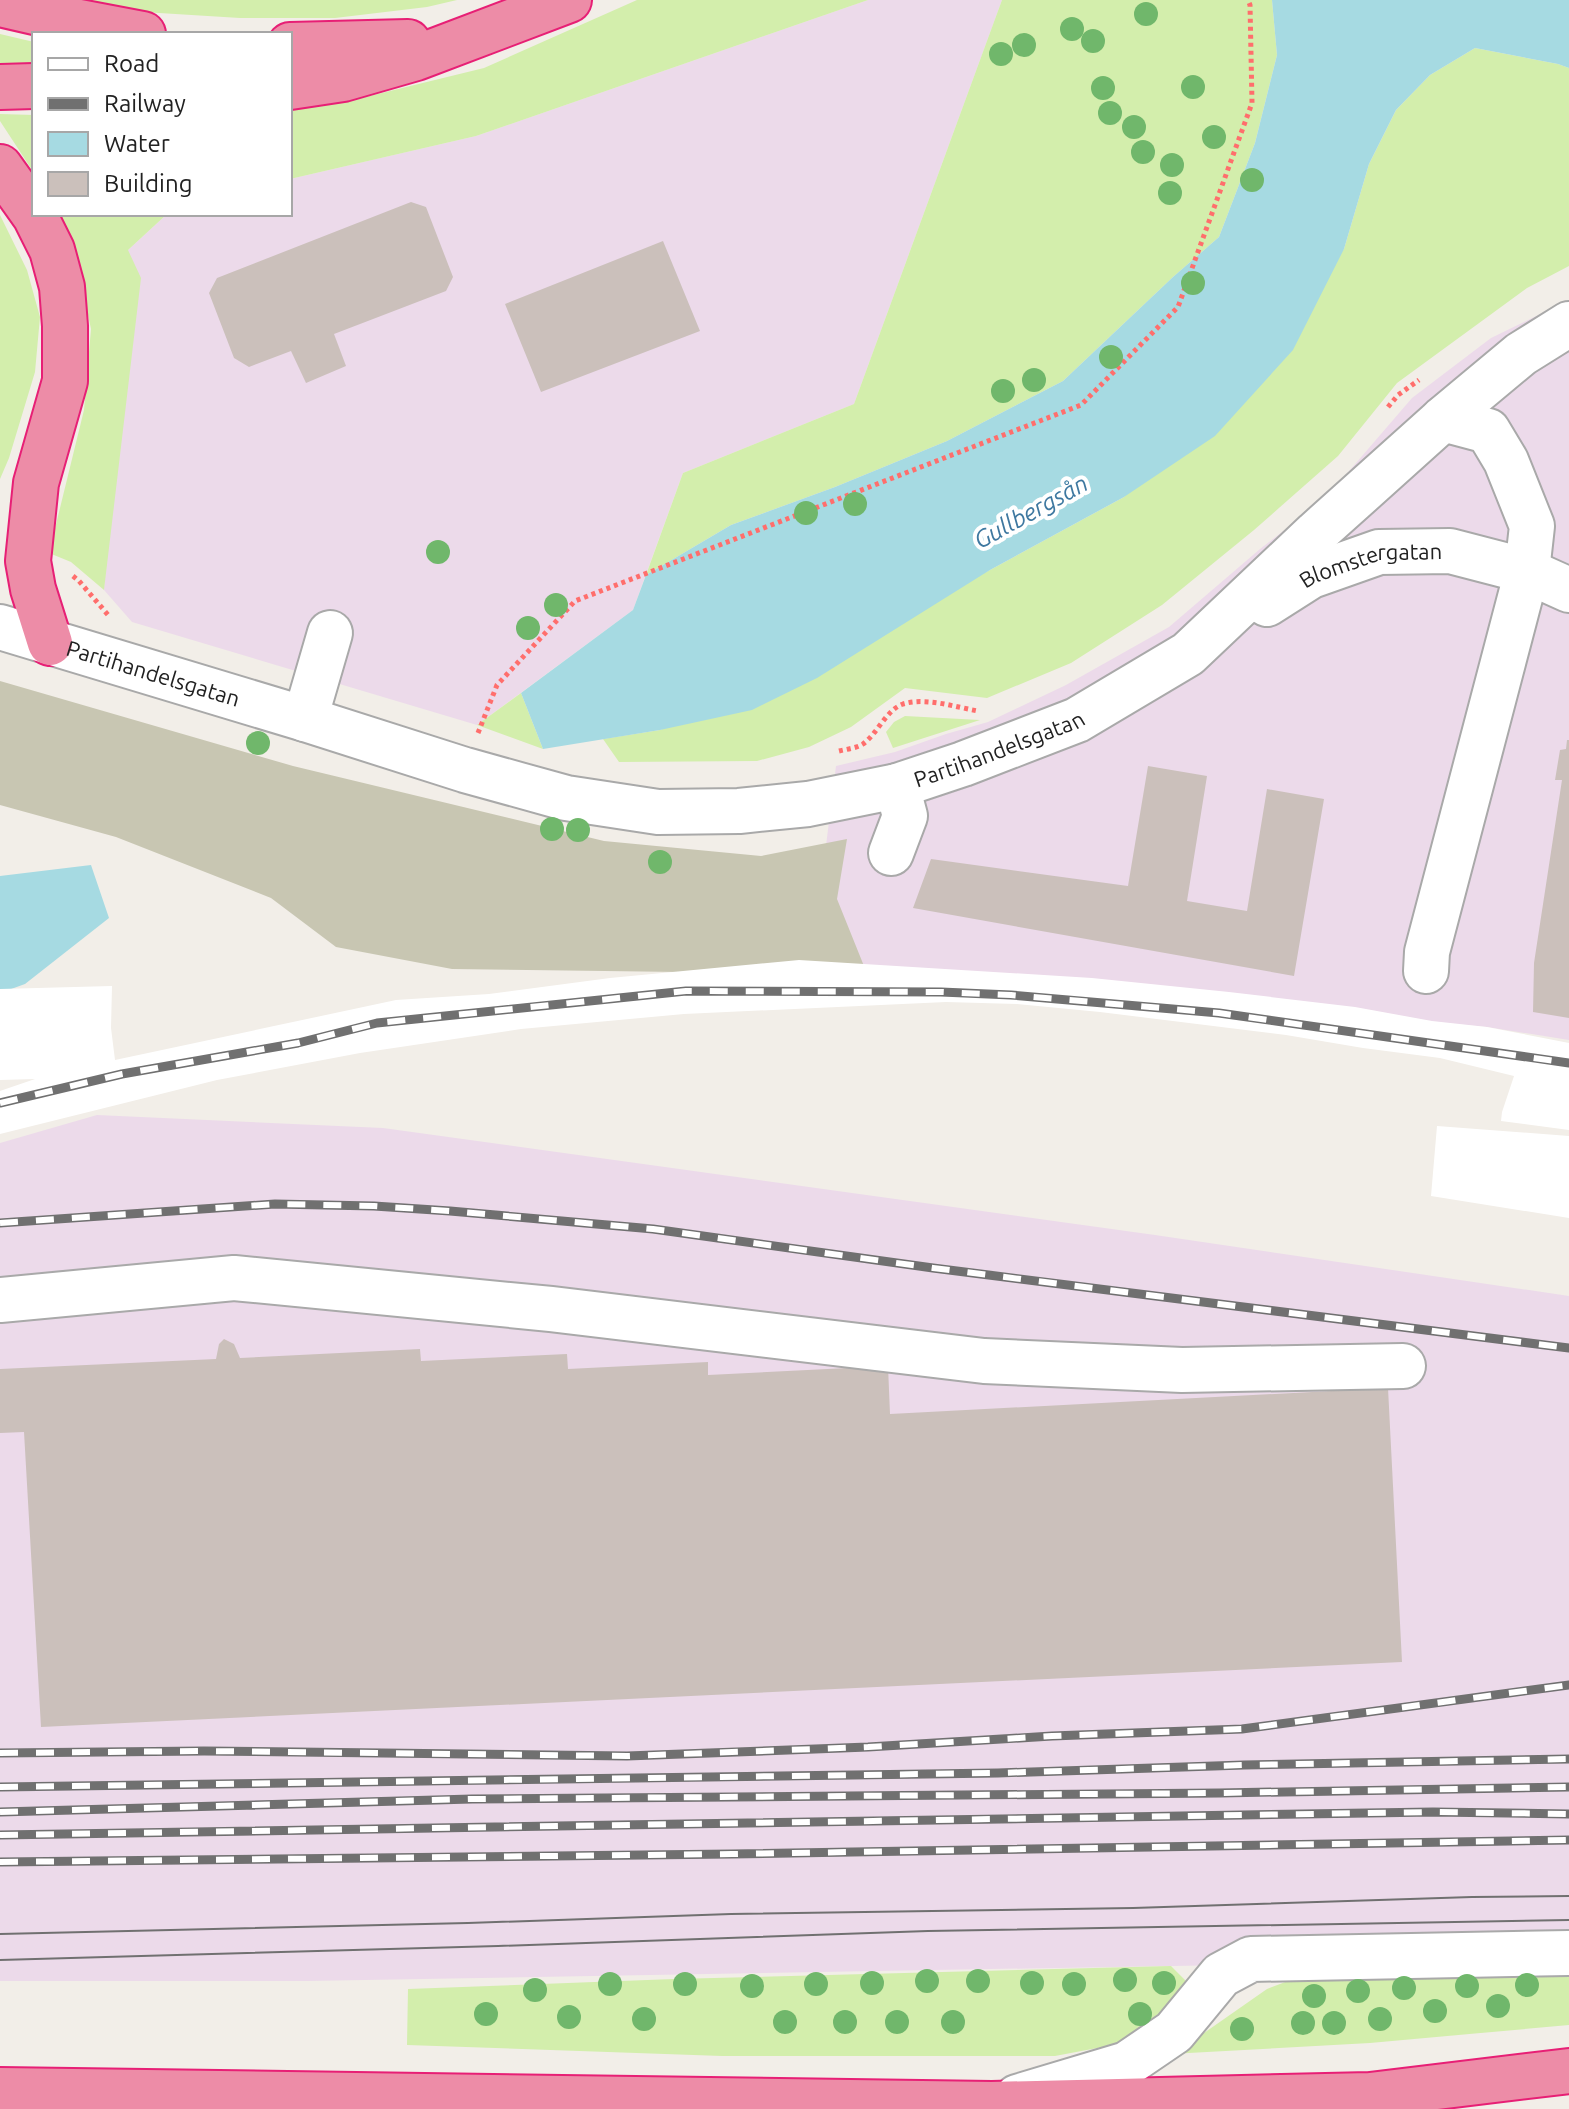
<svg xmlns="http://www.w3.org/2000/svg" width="1569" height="2109" font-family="Ubuntu,sans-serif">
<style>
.industrial{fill:#ecdaea}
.construction{fill:#c8c6b2}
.grass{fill:#d3eeac}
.water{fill:#a6dae2}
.pier{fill:#fff}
.building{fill:#cbc0bb}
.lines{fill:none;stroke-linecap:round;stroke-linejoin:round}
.minor-casing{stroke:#a9a9a9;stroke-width:48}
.highway-casing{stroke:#e71f75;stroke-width:48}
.path{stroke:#ff6e6c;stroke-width:5;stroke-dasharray:4 4;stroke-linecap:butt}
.minor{stroke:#fff;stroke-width:44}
.highway{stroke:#ed8ca7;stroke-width:44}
.tram{stroke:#707070;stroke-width:2}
.rail-casing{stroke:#707070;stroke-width:9}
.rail{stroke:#fff;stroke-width:6;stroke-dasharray:18;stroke-linecap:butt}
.tree{fill:#70b76b}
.labels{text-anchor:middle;stroke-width:8;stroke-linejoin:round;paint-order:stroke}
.street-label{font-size:22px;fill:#222;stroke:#fff}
.water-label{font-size:24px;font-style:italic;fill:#3e78a0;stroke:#fff}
</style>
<rect width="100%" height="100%" fill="#f2eee8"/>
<path class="industrial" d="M868 0H1002L854 404 683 473 633 610 477 725 132 622 104 590 128 250 167 214H290V179L476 136Z
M1569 300V1040L1487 1027 811 965 836 766 895 752 946 734 988 722 1066 685 1169 627 1260 549 1325 499 1412 398 1491 338Z
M97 1115 383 1128 1155 1235 1569 1296V1959L307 1981H0V1143Z"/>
<path class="construction" d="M0 681 293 766 604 841 761 856 847 839 837 899 870 981 788 971 681 972 452 969 336 947 271 898 116 837 0 805Z"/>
<path class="grass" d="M71 0H457L427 7 335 18H240L143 12Z
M637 0H868L476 136 290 179V109L349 101 484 68Z
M1002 0H1272L1277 55 1255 143 1219 237 1173 277 1063 381 947 441 835 487 731 525 646 575 683 473 854 404Z
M0 34 34 42V65L0 64Z
M1475 48 1558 64 1569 68V266L1527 288 1397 383 1338 456 1254 530 1162 605 1071 663 987 698 905 688 851 727 809 747 757 761 619 762 603 739 660 730 990 570 1124 497 1344 249 1369 164 1396 110 1430 75Z
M0 114 34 115V173L0 121Z
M57 214H167L128 250 141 278 104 590 71 562 49 553 84 410 91 329 76 258Z
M0 215 27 270 40 317 35 372 9 458 0 479Z
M521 693 543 749 477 725Z
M905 716 980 720 893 748 886 732 894 722Z
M1171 1966 1185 1980 1188 1997 1129 2042 1055 2056H722L407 2045 408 1989 674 1979Z
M1569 1972V2025L1370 2043 1170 2054 1204 2033 1267 1989 1288 1981 1317 1975Z"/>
<path class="water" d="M1272 0H1569V68L1558 64 1475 48 1430 75 1396 110 1369 164 1344 249 1293 350 1215 436 1124 497 990 570 817 678 752 710 660 730 543 749 521 693 633 610 646 575 731 525 835 487 947 441 1063 381 1173 277 1219 237 1255 143 1277 55Z
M91 865 109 918 25 984 0 993V876Z"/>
<path class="pier" d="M799 960 1092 978 1229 992 1355 1007 1432 1021 1487 1027 1569 1043V1130L1501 1121 1502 1112 1514 1076 1440 1058 1363 1048 1286 1035 1100 1012 1017 1004 946 1002 684 1014 521 1029 360 1053 217 1080 0 1134V1091L35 1079 0 1080V989L112 986 111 1028 115 1060 396 1000 489 994 610 978Z
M1437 1126 1569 1136V1218L1431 1196Z"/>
<path class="building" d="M411 202 426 207 453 277 446 291 334 334 346 366 306 383 291 351 249 367 234 358 209 293 217 278Z
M663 241 700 331 541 392 505 304Z
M1567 740H1569V1018L1533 1012 1534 963 1562 780H1555L1560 750 1566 749Z
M1148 766 1207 776 1187 901 1247 911 1267 789 1324 799 1294 976 913 908 931 859 1128 886Z
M224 1339 234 1344 240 1358 420 1349 421 1361 567 1354 568 1369 708 1362V1375L888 1366 890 1414 1388 1388 1402 1662 41 1727 24 1432 0 1433V1369L216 1359 219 1344Z"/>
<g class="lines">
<defs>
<g id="minor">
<path id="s1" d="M1267 604 1311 576 1379 552 1450 551 1527 571 1569 590"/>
<path id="s2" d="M0 627 305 719 465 770 566 798 658 812 739 811 808 804 897 786 963 764 1077 720 1188 654 1316 533 1443 419 1521 354 1569 324"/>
<path d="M305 719 330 633"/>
<path d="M891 853 905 816 897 786"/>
<path d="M1426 971 1427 952 1527 571 1532 526 1506 461 1488 431 1443 419"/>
<path d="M0 1300 234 1278 551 1309 984 1361 1182 1370 1403 1366"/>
<path d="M1017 2097 1127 2064 1174 2032 1221 1975 1251 1959 1569 1953"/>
</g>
<path id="highway" d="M0 4 74 21 143 34
M290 45 408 42
M0 87 34 86
M290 87 343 79 416 58 569 0
M0 167 35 216 52 250 62 287 65 326V381L36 483 28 561 33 589 50 643
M0 2090 992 2104 1370 2095 1569 2071"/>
</defs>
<use href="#minor" class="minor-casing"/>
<use href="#highway" class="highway-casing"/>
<path class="path" d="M1388 407 1398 395 1419 380
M73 576 79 581 109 616
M478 733 497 685 575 601 1081 405 1178 307 1252 103 1250 5 1248 0
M839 751C847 749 857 748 863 744 878 733 886 710 903 704 926 697 955 707 978 711"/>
<use href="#minor" class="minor"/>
<use href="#highway" class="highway"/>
<path class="tram" d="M0 1934 468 1923 731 1914 1133 1908 1472 1897 1569 1896
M0 1960 498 1946 928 1931 1569 1920"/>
<defs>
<path id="rail" d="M0 1103 122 1074 298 1043 377 1023 686 991 941 992 1011 995 1219 1013 1569 1063
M0 1223 275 1204 374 1206 450 1211 653 1229 933 1268 1569 1348
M0 1753 204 1751 627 1756 868 1747 1052 1736 1242 1729 1569 1685
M0 1787 998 1773 1244 1765 1569 1759
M0 1812 472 1799 1220 1793 1569 1787
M0 1835 1433 1812 1569 1814
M0 1862 732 1854 1569 1840"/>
</defs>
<use href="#rail" class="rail-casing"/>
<use href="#rail" class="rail"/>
</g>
<g class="tree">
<circle cx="1146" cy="14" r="12"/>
<circle cx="1072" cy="29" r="12"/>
<circle cx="1093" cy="41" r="12"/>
<circle cx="1024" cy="45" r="12"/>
<circle cx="1001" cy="54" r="12"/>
<circle cx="1193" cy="87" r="12"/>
<circle cx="1103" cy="88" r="12"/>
<circle cx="1110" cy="113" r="12"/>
<circle cx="1134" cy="127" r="12"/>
<circle cx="1214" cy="137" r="12"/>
<circle cx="1143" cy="152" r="12"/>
<circle cx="1172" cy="165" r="12"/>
<circle cx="1252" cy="180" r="12"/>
<circle cx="1170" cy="193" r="12"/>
<circle cx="1193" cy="283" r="12"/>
<circle cx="1111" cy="357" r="12"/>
<circle cx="1034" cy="380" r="12"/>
<circle cx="1003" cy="391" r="12"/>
<circle cx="855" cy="504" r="12"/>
<circle cx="806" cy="513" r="12"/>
<circle cx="438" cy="552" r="12"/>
<circle cx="556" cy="605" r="12"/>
<circle cx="528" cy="628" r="12"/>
<circle cx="258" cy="743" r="12"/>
<circle cx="552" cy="829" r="12"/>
<circle cx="578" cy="830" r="12"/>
<circle cx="660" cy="862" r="12"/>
<circle cx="1125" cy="1980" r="12"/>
<circle cx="927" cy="1981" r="12"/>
<circle cx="978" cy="1981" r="12"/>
<circle cx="872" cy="1983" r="12"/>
<circle cx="1032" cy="1983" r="12"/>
<circle cx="1164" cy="1983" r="12"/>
<circle cx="610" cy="1984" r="12"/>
<circle cx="685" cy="1984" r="12"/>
<circle cx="816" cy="1984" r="12"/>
<circle cx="1074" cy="1984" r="12"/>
<circle cx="1527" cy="1985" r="12"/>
<circle cx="752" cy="1986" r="12"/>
<circle cx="1467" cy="1986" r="12"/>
<circle cx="1404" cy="1988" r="12"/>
<circle cx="535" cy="1990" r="12"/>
<circle cx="1358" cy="1991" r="12"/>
<circle cx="1314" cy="1996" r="12"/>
<circle cx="1498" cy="2006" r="12"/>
<circle cx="1435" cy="2011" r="12"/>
<circle cx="486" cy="2014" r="12"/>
<circle cx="1140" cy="2014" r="12"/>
<circle cx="569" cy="2017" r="12"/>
<circle cx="644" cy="2019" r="12"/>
<circle cx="1380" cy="2019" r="12"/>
<circle cx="785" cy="2022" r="12"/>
<circle cx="845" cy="2022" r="12"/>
<circle cx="897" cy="2022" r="12"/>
<circle cx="953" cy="2022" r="12"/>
<circle cx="1303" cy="2023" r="12"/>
<circle cx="1334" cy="2023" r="12"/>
<circle cx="1242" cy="2029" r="12"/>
</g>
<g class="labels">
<g class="street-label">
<text dy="8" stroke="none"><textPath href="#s1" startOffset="114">Blomstergatan</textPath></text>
<text dy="8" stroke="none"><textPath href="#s2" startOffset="160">Partihandelsgatan</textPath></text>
<text dy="8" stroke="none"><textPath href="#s2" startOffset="1034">Partihandelsgatan</textPath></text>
</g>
<g class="water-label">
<text transform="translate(1031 512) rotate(-29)" y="8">Gullbergsån</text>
</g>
</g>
<rect x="32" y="32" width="260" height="184" fill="#ffffff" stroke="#a7a7a7" stroke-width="2"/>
<rect x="48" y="58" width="40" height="12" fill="#ffffff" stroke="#a7a7a7" stroke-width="2"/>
<text x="104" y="72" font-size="24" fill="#222222">Road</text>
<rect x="48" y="98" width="40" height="12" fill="#707070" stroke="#a7a7a7" stroke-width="2"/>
<text x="104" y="112" font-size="24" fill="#222222">Railway</text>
<rect x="48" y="132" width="40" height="24" fill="#a6dae2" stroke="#a7a7a7" stroke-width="2"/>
<text x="104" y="152" font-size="24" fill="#222222">Water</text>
<rect x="48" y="172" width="40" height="24" fill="#cbc0bb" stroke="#a7a7a7" stroke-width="2"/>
<text x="104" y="192" font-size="24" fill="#222222">Building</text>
</svg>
